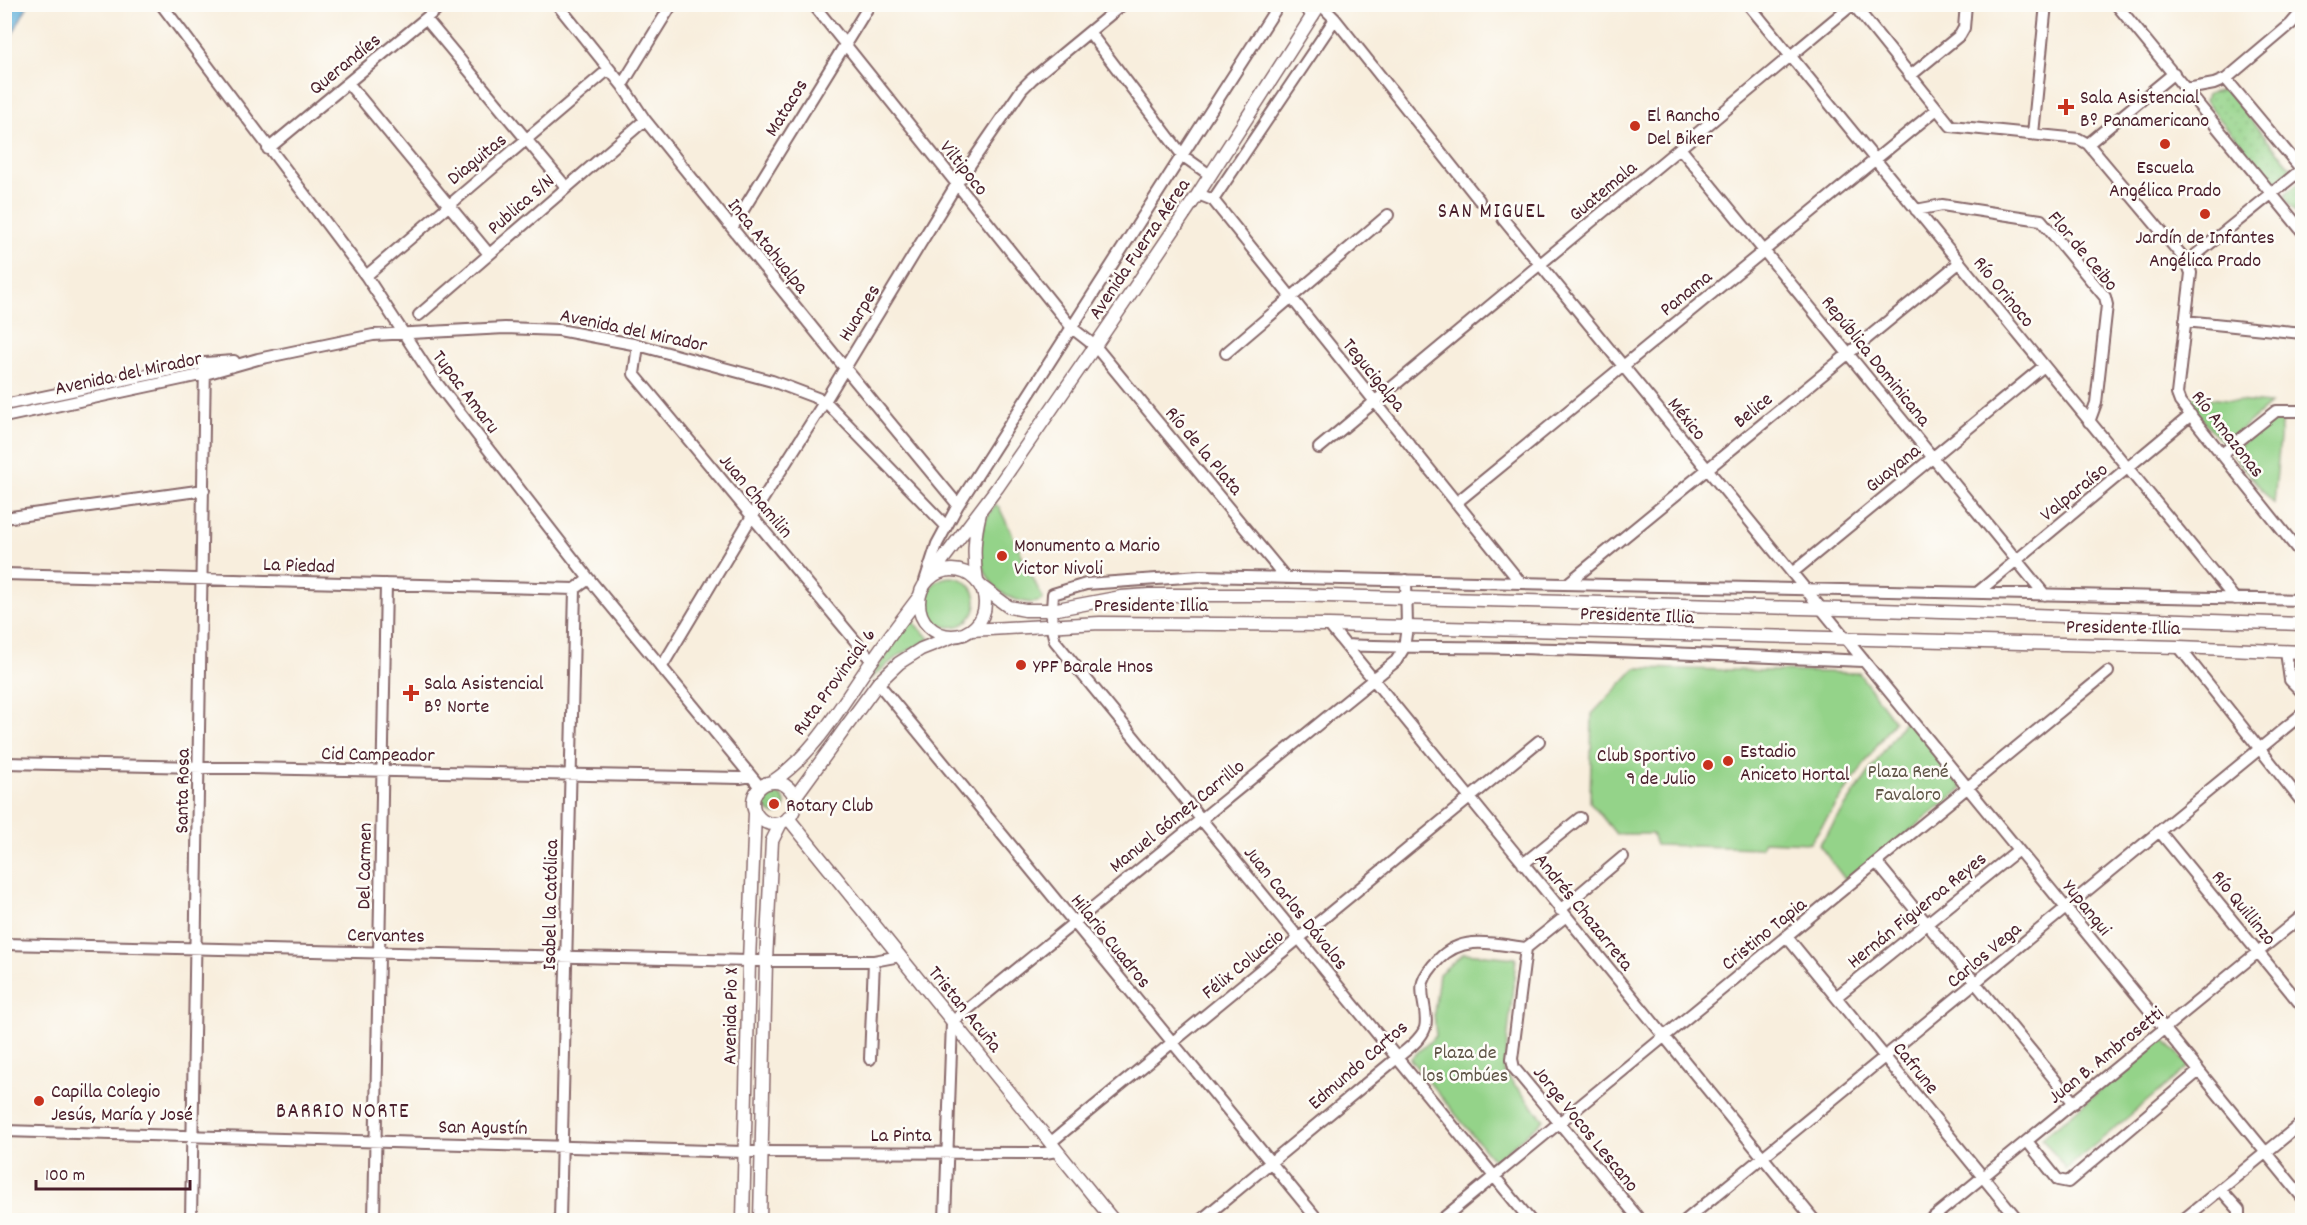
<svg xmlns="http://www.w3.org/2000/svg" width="2307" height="1225" font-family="Dekko,sans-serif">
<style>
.grass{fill:url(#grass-dots);stroke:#6f795a;stroke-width:1.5}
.green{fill:#94d389;stroke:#6f795a;stroke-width:1.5}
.water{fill:url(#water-ripples);stroke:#556882;stroke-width:1.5}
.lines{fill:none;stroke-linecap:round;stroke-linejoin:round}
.minor-casing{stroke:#876769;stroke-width:14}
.major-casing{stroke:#876769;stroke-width:15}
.minor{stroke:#fff;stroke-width:10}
.major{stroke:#fff;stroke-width:12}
.poi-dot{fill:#c8321e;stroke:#fdfcf7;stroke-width:2}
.labels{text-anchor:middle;stroke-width:5;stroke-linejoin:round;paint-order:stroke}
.street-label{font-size:20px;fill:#4a1f2b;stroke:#fdfcf7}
.poi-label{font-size:20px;fill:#4a1f2b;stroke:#fdfcf7;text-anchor:start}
.park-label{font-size:20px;fill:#605547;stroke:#fdfcf7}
.neighbourhood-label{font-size:21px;letter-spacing:1.5px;fill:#4a1f2b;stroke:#fdfcf7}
</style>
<defs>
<pattern id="grass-dots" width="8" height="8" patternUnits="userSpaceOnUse" patternTransform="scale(1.5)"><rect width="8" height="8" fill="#94d389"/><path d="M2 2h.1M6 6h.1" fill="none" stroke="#81b576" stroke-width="1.8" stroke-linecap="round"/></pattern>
<pattern id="water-ripples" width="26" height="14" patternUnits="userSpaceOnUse" patternTransform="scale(1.5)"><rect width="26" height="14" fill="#60b0da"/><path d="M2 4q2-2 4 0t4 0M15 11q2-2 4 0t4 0" fill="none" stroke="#518fb1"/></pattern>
</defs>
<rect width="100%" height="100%" fill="#fdfcf7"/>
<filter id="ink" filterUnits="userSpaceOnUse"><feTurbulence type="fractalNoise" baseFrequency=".0167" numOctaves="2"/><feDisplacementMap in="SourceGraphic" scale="12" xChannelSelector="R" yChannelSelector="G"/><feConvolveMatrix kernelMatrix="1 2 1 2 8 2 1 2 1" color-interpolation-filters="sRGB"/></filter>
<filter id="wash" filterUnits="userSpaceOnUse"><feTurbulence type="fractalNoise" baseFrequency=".008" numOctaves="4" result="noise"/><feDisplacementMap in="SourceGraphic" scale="24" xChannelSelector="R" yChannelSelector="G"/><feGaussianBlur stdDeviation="1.35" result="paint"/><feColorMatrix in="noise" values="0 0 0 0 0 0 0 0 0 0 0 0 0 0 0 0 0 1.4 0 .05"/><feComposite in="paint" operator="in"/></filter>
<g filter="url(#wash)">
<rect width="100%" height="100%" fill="#f8eedd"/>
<path class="grass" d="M2223 90 2230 95 2291 168V172L2277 184 2271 182 2205 101 2207 94Z
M2299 183 2302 184V221L2286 200V193Z
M765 804a10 10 0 1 1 20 0a10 10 0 1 1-20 0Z"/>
<path class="green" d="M2184 396 2196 397 2270 404 2225 443 2221 441 2188 403Z
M2282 416 2274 504 2237 460 2234 454 2236 449 2274 417Z
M995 505 999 507 1043 599C1038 604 1028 603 1021 601 977 591 969 536 995 505Z
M926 602a25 25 0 1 1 50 0a25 25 0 1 1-50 0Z
M913 617 916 625 930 639 898 656 868 681Z
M1636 668 1859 673 1894 721 1810 843 1764 841 1761 848 1656 845 1652 834H1616L1590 802 1592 714Z
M1907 717 1963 788 1847 882 1819 845Z
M1464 953 1516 958 1504 1072 1544 1120 1494 1161 1410 1059 1436 1036 1434 1013 1439 974Z
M2164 1038 2189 1066 2066 1169 2042 1138Z"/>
<path class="water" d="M5 4 28 5 5 48 4 5Z"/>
</g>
<g filter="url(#ink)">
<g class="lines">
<defs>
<path id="minor" d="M161 4 366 276 433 378 589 579 760 787
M557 4 622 85 645 120 845 368 958 505
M813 4 1072 328 1095 346 1286 578
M1301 4 1313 16
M1320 4 1335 19 1479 200
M1748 4 2235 599
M2116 4 2302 231
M426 19 566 187
M1090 33 1183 156 1210 175
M1910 76 1960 35 1964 28 1966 4
M2226 79 2302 170
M348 83 489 254
M622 85 672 4
M2187 89 2214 84 2226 79 2291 24 2302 11
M2033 134 2046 4
M2088 144 2174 73
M1680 148 2045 595
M268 149 443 4
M1198 194 1213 200 1520 582
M1213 200 1335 19
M1916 210 1942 205 2041 220 2105 297 2107 305 2096 403 2089 422
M1503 219 2302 1197
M732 228 870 4
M2187 262 2302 169
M366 276 609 69
M419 315 645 120
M2185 321 2302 333
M638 345 634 374 872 661
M1226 353 1388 215
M4 405 205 363 234 361
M4 417 205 374 258 359 373 335 505 328 559 330 638 345 772 381 825 401 946 526
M1319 448 1853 4 1951 126 2079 139 2088 144 2187 262 2191 273 2177 394 2180 402 2302 555
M2222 454 2276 411H2302
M1456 503 1937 109
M4 518 204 490
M1792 573 2044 366
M4 574 575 589 589 579
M925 581 937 544 958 505 1279 4
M1567 584 1959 263
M1977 593 2191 415
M1329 625 1814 1220
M1346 645C1402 648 1458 646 1514 648 1630 651 1747 656 1863 661
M2179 647 2302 802
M2286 652 2290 680 2302 692
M661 668 752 516 825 401 956 185 1022 89 1032 79 1123 4
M878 683 1318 1220
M4 763 740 778 751 776
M2160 832 2302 1006
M1877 863 2074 1103
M1523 864 1580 818
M1560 910 1623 857
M1787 937 2018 1220
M4 944 749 961H874L900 956
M1526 948 1512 1059 1514 1068 1640 1220
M1836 997 2018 850
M870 1059 874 961
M4 1131 745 1152 1045 1153 1057 1151
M2027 1141 2058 1180 2068 1182 2199 1071
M1050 1143 1539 741
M2221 1190 2239 1210V1220
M191 1220 205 363
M374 1220 386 584
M560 1220 575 589
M945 1220 952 1022 1396 661 1404 648 1407 627 1406 580
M1201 1220 1397 1058C1406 1050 1421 1040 1425 1028 1429 1012 1419 997 1423 982 1426 973 1433 965 1439 959 1463 934 1494 944 1526 948L1566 916
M1441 1220 2108 672
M1530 1220 1055 641 1051 625 1053 594 1086 584 1200 576 2302 600
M1686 1220 2302 714
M1930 1220 2302 916
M2183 1220 2302 1123"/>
<path id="major" d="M919 603a33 33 0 1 1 66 0a33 33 0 1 1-66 0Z
M977 581C973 556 974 537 980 513
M926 582 997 488 1095 346 1198 194 1320 4
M982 587 1009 607 1025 610H1052L1121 597 1149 595H1288L1880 610 2302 624
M971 630 1100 623 1329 625 2179 647 2302 652
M753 803a21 21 0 1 1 42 0a21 21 0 1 1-42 0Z
M772 782C816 753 842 703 872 661 887 639 903 618 919 597
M795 797 878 683 899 663 921 649 954 636
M788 818 1113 1220
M743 1220 749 961 755 813
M760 1220 766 961 772 841 781 823"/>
</defs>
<use href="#minor" class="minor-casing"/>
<use href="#major" class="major-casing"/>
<use href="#minor" class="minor"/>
<use href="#major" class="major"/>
</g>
</g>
<g class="poi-dot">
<path d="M2063 98h6v6h6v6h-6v6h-6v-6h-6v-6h6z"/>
<circle cx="1635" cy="126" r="6"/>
<circle cx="2165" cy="144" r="6"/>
<circle cx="2205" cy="214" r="6"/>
<circle cx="1002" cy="556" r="6"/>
<circle cx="1021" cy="665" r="6"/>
<path d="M408 684h6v6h6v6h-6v6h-6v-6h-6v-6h6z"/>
<circle cx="1728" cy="761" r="6"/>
<circle cx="1708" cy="765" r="6"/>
<circle cx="774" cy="804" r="6"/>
<circle cx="39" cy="1101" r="6"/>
</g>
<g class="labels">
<g class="street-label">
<text transform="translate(344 63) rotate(-39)" y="7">Querandíes</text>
<text transform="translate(785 107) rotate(-58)" y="7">Matacos</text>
<text transform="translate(476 158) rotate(-39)" y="7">Diaguitas</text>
<text transform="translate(965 167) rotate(51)" y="7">Viltipoco</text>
<text transform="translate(1602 190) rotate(-40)" y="7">Guatemala</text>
<text transform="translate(520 203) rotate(-41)" y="7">Publica S/N</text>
<text transform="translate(769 245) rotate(51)" y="7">Inca Atahualpa</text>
<text transform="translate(1138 248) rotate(-56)" y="7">Avenida Fuerza Aérea</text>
<text transform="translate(2084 250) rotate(50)" y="7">Flor de Ceibo</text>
<text transform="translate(2005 291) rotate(51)" y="7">Río Orinoco</text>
<text transform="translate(1685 292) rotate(-39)" y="7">Panama</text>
<text transform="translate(858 312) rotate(-59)" y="7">Huarpes</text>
<text transform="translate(634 329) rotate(12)" y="7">Avenida del Mirador</text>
<text transform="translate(1877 360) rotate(51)" y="7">República Dominicana</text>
<text transform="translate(128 372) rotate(-12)" y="7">Avenida del Mirador</text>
<text transform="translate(1375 374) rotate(51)" y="7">Tegucigalpa</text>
<text transform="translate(467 391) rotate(53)" y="7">Tupac Amaru</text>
<text transform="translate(1752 409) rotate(-39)" y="7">Belice</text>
<text transform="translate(1688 418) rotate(51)" y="7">México</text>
<text transform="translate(2229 433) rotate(52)" y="7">Río Amazonas</text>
<text transform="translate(1205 450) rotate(50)" y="7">Río de la Plata</text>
<text transform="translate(1892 467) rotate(-39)" y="7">Guayana</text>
<text transform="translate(2073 491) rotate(-39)" y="7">Valparaíso</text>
<text transform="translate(757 495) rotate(50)" y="7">Juan Chamilin</text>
<text transform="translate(299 564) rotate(2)" y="7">La Piedad</text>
<text x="1151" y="611">Presidente Illia</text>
<text transform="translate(1637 614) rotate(2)" y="7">Presidente Illia</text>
<text transform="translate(2123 626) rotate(1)" y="7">Presidente Illia</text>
<text transform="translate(833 681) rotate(-54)" y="7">Ruta Provincial 6</text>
<text transform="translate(378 753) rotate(1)" y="7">Cid Campeador</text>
<text transform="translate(181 791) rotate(-89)" y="7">Santa Rosa</text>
<text transform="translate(1176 815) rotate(-39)" y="7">Manuel Gómez Carrillo</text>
<text transform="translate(363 866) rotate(-89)" y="7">Del Carmen</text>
<text transform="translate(549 905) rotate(-89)" y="7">Isabel la Católica</text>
<text transform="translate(1297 907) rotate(51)" y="7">Juan Carlos Dávalos</text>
<text transform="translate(2088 907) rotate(51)" y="7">Yupanqui</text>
<text transform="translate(2245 907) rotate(51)" y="7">Río Quillinzo</text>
<text transform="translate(1916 909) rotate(-39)" y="7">Hernán Figueroa Reyes</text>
<text transform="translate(1585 911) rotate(51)" y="7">Andrés Chazarreta</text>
<text transform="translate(1763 933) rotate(-39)" y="7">Cristino Tapia</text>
<text transform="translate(386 934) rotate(1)" y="7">Cervantes</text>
<text transform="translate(1112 940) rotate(51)" y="7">Hilario Cuadros</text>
<text transform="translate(1983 954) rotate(-40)" y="7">Carlos Vega</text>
<text transform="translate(1242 963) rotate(-39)" y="7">Félix Coluccio</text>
<text transform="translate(966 1008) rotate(51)" y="7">Tristan Acuña</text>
<text transform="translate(729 1016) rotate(-89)" y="7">Avenida Pio X</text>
<text transform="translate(2105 1054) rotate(-39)" y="7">Juan B. Ambrosetti</text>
<text transform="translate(1357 1064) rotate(-41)" y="7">Edmundo Cartos</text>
<text transform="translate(1917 1067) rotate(51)" y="7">Cafrune</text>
<text transform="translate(483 1126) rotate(1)" y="7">San Agustín</text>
<text transform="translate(1587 1128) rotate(51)" y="7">Jorge Vocos Lescano</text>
<text x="901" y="1141">La Pinta</text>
</g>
<g class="poi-label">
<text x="2080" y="103">Sala Asistencial<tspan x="2080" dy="23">Bº Panamericano</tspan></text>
<text x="1647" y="121">El Rancho<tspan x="1647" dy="23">Del Biker</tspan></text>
<text x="2165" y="173" text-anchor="middle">Escuela<tspan x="2165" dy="23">Angélica Prado</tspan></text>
<text x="2205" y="243" text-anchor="middle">Jardín de Infantes<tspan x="2205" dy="23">Angélica Prado</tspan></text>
<text x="1014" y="551">Monumento a Mario<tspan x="1014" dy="23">Victor Nivoli</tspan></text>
<text x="1033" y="672">YPF Barale Hnos</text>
<text x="424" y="689">Sala Asistencial<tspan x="424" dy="23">Bº Norte</tspan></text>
<text x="1740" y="757">Estadio<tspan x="1740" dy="23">Aniceto Hortal</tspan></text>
<text x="1696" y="761" text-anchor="end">Club Sportivo<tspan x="1696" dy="23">9 de Julio</tspan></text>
<text x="786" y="811">Rotary Club</text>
<text x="51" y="1097">Capilla Colegio<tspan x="51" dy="23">Jesús, María y José</tspan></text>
</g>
<g class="park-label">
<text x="1908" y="777">Plaza René<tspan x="1908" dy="23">Favaloro</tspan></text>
<text x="1465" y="1058">Plaza de<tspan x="1465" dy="23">los Ombúes</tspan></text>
</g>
<g class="neighbourhood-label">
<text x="1492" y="217">SAN MIGUEL</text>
<text x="343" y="1117">BARRIO NORTE</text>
</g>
</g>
<rect width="2307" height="1225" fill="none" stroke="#fdfcf7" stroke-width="24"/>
<path d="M36 1180v9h154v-9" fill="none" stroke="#4a1f2b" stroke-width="3"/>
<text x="45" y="1180" font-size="18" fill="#4a1f2b" stroke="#fdfcf7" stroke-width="4.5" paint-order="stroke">100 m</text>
</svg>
